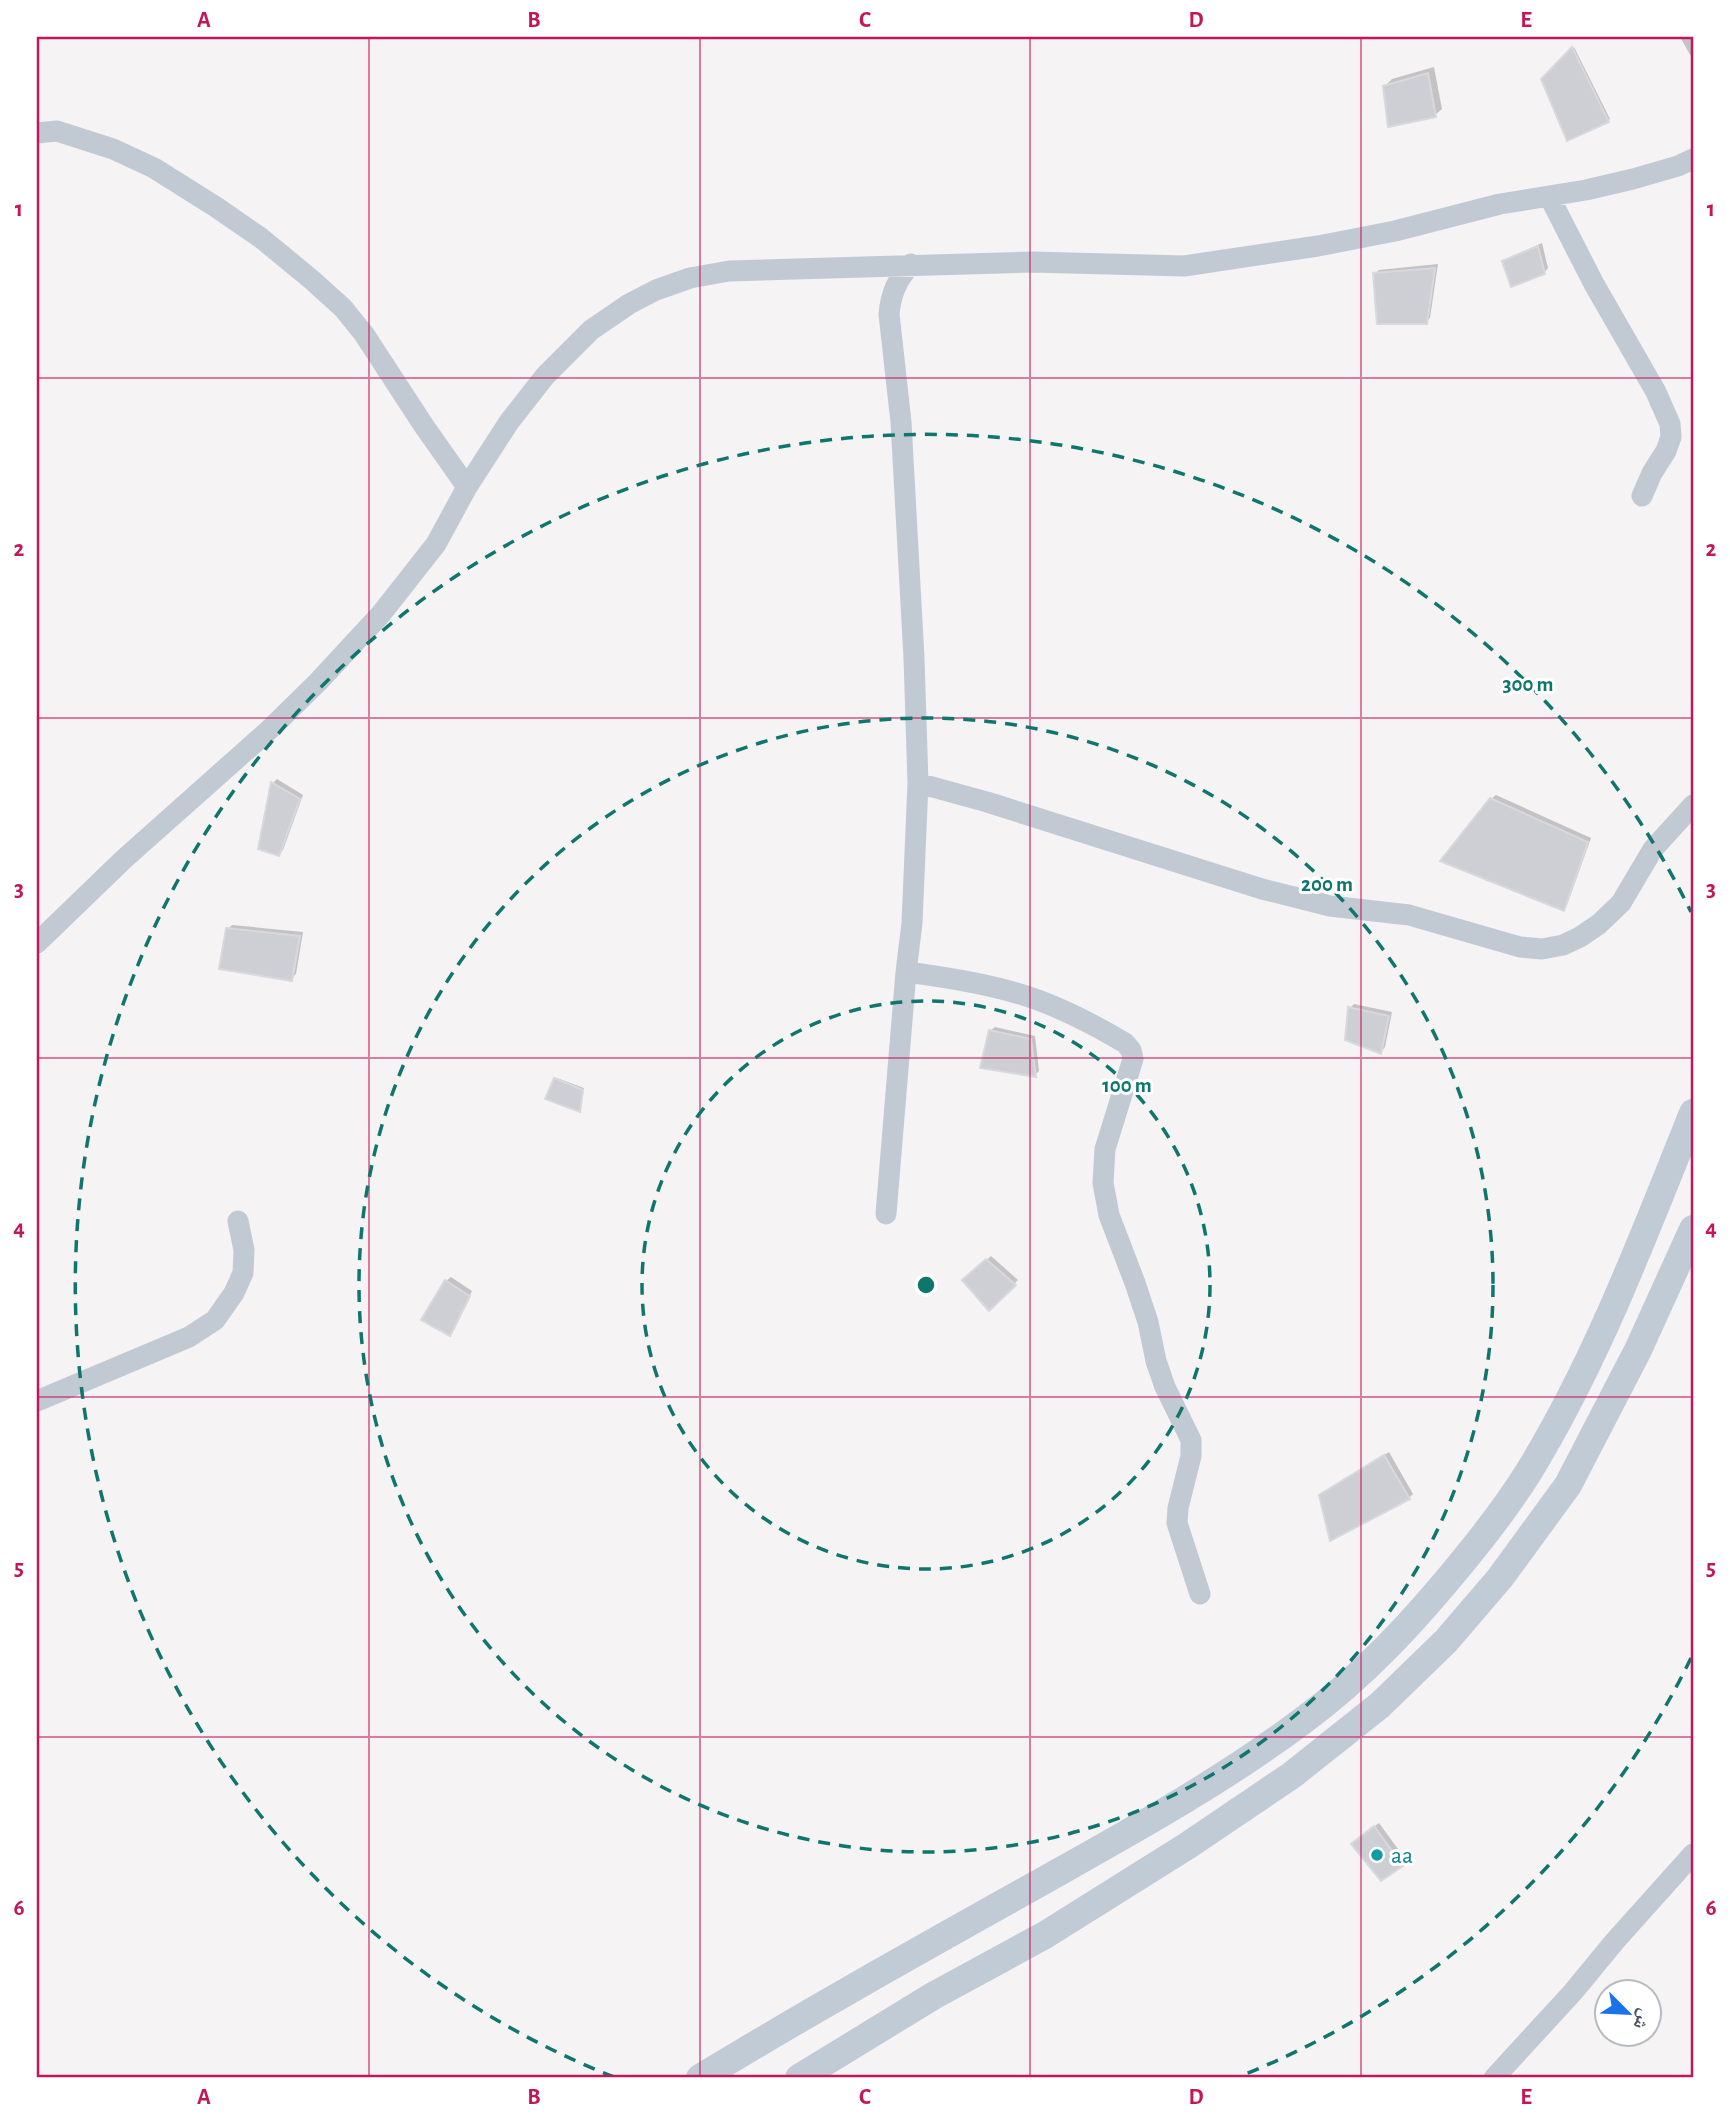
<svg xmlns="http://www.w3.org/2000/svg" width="1730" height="2115" font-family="'Alegreya Sans','Noto Naskh Arabic',sans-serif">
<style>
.shadow{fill:#0003}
.building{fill:#cdcfd5;stroke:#d7d9de;stroke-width:2}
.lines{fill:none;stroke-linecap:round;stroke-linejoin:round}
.minor{stroke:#c1cad2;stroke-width:21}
.secondary{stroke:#c1cbd6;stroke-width:28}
.grid{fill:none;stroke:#c2185b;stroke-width:2;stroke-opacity:0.55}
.ring{fill:none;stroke:#0f766e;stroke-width:3.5;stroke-dasharray:12 9}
.culture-dot{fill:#0f9aa8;stroke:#fff;stroke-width:2.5}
.labels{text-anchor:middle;stroke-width:6;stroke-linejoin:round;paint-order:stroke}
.culture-label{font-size:24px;fill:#0d838f;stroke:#fff;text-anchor:start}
.centre{fill:#0f766e;stroke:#fff;stroke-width:3.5}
.ring-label{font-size:21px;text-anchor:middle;font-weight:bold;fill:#0f766e;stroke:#fff;stroke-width:6;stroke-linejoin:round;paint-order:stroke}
.neatline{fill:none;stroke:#c2185b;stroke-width:2.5}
.grid-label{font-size:23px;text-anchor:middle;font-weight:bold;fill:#c2185b}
</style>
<rect width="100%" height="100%" fill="#f5f3f3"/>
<path class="shadow" d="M1680 37H1693V60Z
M1574 47 1610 119 1608 121 1543 79Z
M1434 67 1442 109 1435 115 1385 86 1392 79Z
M1542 243 1548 268 1544 273 1504 262 1508 258Z
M1438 264 1430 318 1426 322 1374 274 1379 270Z
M277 779 303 795 283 850 279 854 260 848 273 783Z
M1496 795 1591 838 1567 905 1563 909 1491 799Z
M232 925 303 932 296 974 291 979 228 929Z
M1354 1004 1392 1012 1385 1047 1381 1052 1350 1008Z
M995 1027 1035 1036 1039 1071 1035 1075 990 1031Z
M557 1078 584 1088 579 1110 555 1079Z
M991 1256 1018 1280 989 1309 969 1276Z
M451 1277 472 1291 454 1330 450 1334 446 1281Z
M1389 1452 1413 1494 1409 1498 1325 1491Z
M1379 1823 1406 1860 1381 1879 1357 1840Z"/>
<path class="building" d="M1572 47 1609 122 1567 141 1541 79Z
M1428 73 1436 117 1388 127 1383 86Z
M1538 246 1545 274 1511 287 1502 261Z
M1435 268 1427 324H1377L1373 273Z
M271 782 300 799 279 856 258 849Z
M1490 798 1588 842 1564 911 1440 861Z
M226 928 300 936 292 981 219 969Z
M1348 1007 1389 1016 1381 1054 1345 1040Z
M989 1030 1031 1039 1036 1077 980 1068Z
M554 1078 583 1090 580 1112 545 1099Z
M986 1259 1016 1285 989 1311 962 1280Z
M445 1280 470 1296 450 1336 421 1320Z
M1384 1455 1410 1499 1330 1541 1319 1495Z
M1374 1826 1403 1866 1381 1881 1351 1844Z"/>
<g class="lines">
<path class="minor" d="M37 133 57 131 113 149 154 168 216 207 261 238 312 280 343 308 364 334 424 426 467 487
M1549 196 1594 284 1656 392 1670 424 1671 437 1666 451 1652 473 1642 496
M918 783 987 802 1262 889 1330 906 1409 915 1520 947 1542 949 1563 945 1580 937 1599 924 1621 903 1653 849 1693 805
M37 943 124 859 269 730 318 682 381 614 436 544 467 487 509 422 545 376 591 330 629 304 656 290 690 278 729 271 1032 262 1184 266 1318 246 1395 231 1500 204 1586 190 1633 179 1678 166 1693 159
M906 972C945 977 985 983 1023 995 1059 1006 1093 1024 1125 1043L1131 1050 1133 1059 1105 1149 1103 1183 1109 1215 1135 1283 1148 1322 1156 1361 1165 1387 1191 1440V1456L1178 1508 1177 1523 1200 1594
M886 1214 906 972 912 923 918 783 914 658 901 422 889 314C891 293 897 280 911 264
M37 1401 189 1337 215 1320 234 1293 243 1273 244 1250 238 1221
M1494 2078 1573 1992 1615 1941 1693 1854"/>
<path class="secondary" d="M700 2078C807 2013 916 1952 1025 1891 1119 1838 1214 1787 1301 1722 1363 1677 1416 1619 1464 1560 1487 1532 1509 1503 1528 1473 1597 1361 1644 1234 1693 1113
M799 2078 933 1996 1045 1935 1187 1846 1292 1775 1380 1705 1446 1641 1500 1578 1568 1485 1638 1350 1693 1229"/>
</g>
<path class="grid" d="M369 37V2078M700 37V2078M1030 37V2078M1361 37V2078M37 378H1693M37 718H1693M37 1058H1693M37 1397H1693M37 1737H1693"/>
<g class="ring">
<circle cx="926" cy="1285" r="284"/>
<circle cx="926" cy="1285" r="567"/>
<path d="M1691 1658A851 851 0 0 1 1238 2077M614 2077A851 851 0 1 1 1691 912"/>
</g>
<circle class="culture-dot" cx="1377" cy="1855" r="7"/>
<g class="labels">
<g class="culture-label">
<text x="1391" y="1863">aa</text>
</g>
</g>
<circle cx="926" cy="1285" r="10" class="centre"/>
<g class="ring-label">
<text x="1528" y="691">300 m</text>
<text x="1327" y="891">200 m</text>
<text x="1127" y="1092">100 m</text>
</g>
<rect width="1730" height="2115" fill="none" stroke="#ffffff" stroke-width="77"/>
<g transform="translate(1628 2013) rotate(114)"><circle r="33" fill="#ffffff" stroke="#b7bbc0" stroke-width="2"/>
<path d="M0-5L12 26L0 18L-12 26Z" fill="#1a73e8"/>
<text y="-10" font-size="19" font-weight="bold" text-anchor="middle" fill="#4a5661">ش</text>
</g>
<rect x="38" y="38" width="1654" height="2038" class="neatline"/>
<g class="grid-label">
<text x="204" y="27">A</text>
<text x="534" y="27">B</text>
<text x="865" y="27">C</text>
<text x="1196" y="27">D</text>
<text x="1526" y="27">E</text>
<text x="19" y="216">1</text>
<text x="1711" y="216">1</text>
<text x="19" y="556">2</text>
<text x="1711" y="556">2</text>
<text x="19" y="896">3</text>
<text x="1711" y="896">3</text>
<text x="19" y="1235">4</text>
<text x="1711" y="1235">4</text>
<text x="19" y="1575">5</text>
<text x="1711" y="1575">5</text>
<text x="19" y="1915">6</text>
<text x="1711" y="1915">6</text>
<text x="204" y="2104">A</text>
<text x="534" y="2104">B</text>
<text x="865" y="2104">C</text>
<text x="1196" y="2104">D</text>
<text x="1526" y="2104">E</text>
</g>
</svg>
